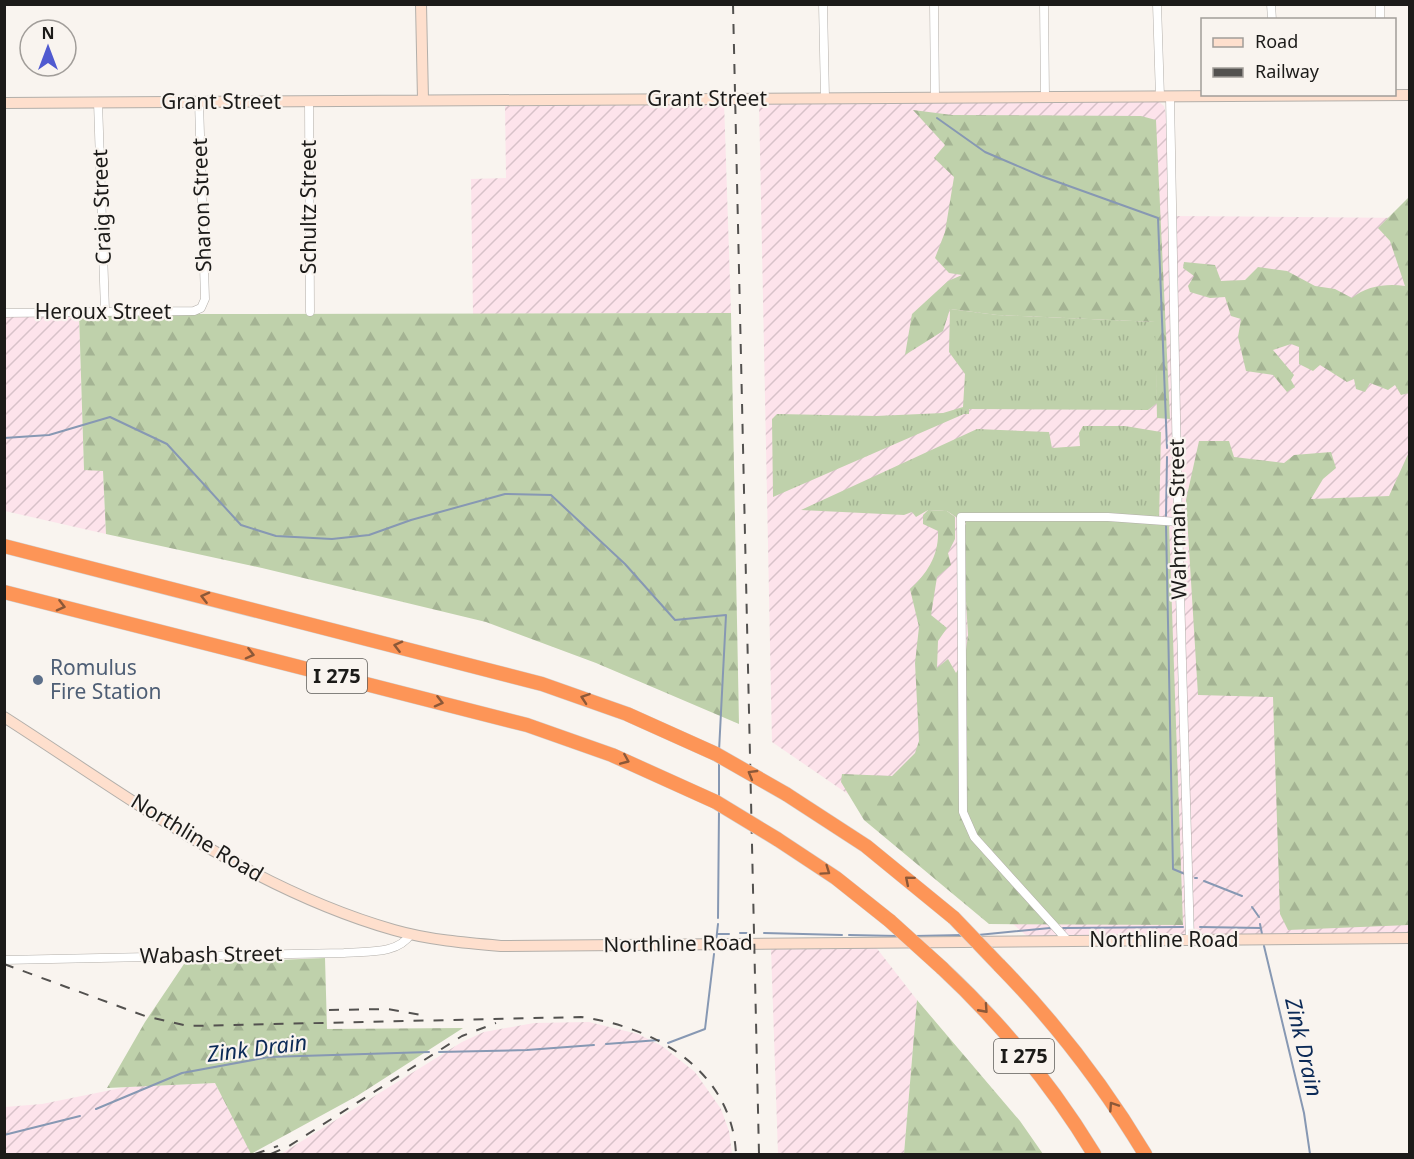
<svg xmlns="http://www.w3.org/2000/svg" width="1414" height="1159" font-family="'Noto Sans',sans-serif">
<style>
.industrial{fill:url(#industrial-furrows)}
.grass{fill:url(#grass-tufts)}
.forest{fill:url(#forest-firs)}
.lines{fill:none;stroke-linecap:round;stroke-linejoin:round}
.stream{stroke:#8798b3;stroke-width:2}
.street-casing{stroke:#b3afaa;stroke-width:9}
.secondary-casing{stroke:#b3afaa;stroke-width:12}
.highway-casing{stroke:#d2d1d1;stroke-width:15}
.street{stroke:#fff;stroke-width:8}
.secondary{stroke:#fedfcd;stroke-width:10}
.highway{stroke:#fd9557;stroke-width:14}
.rail{stroke:#53514f;stroke-width:2;stroke-dasharray:10 10;stroke-linecap:butt}
.highway-bridge-casing{stroke:#d2d1d1;stroke-width:15;stroke-linecap:butt}
.highway-bridge{stroke:#fd9557;stroke-width:14}
.oneway{stroke:#8c5838}
.service-dot{fill:#5c6f8a;stroke:#f9f4ef;stroke-width:2}
.labels{text-anchor:middle;stroke-width:4.5;stroke-linejoin:round;paint-order:stroke}
.shield{fill:#f9f4ef;stroke:#5e5c59;stroke-width:1.5}
.shield-label{font-size:20px;font-weight:bold;fill:#1c1b19}
.street-label{font-size:21px;fill:#1c1b19;stroke:#f9f4ef}
.service-label{font-size:21px;fill:#4e5e75;stroke:#f9f4ef;text-anchor:start}
.water-label{font-size:22px;font-style:italic;fill:#0b2a57;stroke:#f9f4ef}
</style>
<defs>
<pattern id="industrial-furrows" width="10" height="10" patternUnits="userSpaceOnUse" patternTransform="scale(1.5)"><rect width="10" height="10" fill="#fde3eb"/><path d="M-1 1l2-2M0 10L10 0M9 11l2-2" fill="none" stroke="#d8c2c9"/></pattern>
<pattern id="grass-tufts" width="24" height="20" patternUnits="userSpaceOnUse" patternTransform="scale(1.5)"><rect width="24" height="20" fill="#bfd1ab"/><path d="M3 7l-1-3M5 7V3M7 7l1-3M15 17l-1-3M17 17v-4M19 17l1-3" fill="none" stroke="#a4b393"/></pattern>
<pattern id="forest-firs" width="22" height="20" patternUnits="userSpaceOnUse" patternTransform="scale(1.5)"><rect width="22" height="20" fill="#bfd1ab"/><path d="M5 1l3.5 6h-7zM16 11l3.5 6h-7z" fill="#a4b393"/></pattern>
</defs>
<rect width="100%" height="100%" fill="#f9f4ef"/>
<path class="industrial" d="M724 101 731 313 473 314 471 179 506 178 505 103Z
M759 101H1158L1164 106 1167 120 1168 216 1409 218V934L1027 936 912 838 772 742Z
M79 313 84 470H103L106 534 5 511V314Z
M875 946 917 1000 904 1154H778L771 948Z
M589 1022 638 1034 662 1046 695 1072 721 1109 729 1131 732 1154H281L462 1042 484 1032 534 1023Z
M215 1083 252 1154H5V1107L42 1104 126 1087Z"/>
<path class="grass" d="M950 309 997 315 1156 322 1157 403 1148 410 969 409V414H964L773 497 772 419 777 414 876 416 943 413 963 407 965 374 949 352Z
M1083 426H1125L1161 432 1159 523 1040 522 1032 519 965 523 947 511 928 510 916 517 912 512 904 515 801 510 977 429 1049 432 1052 448 1080 446 1079 433Z"/>
<path class="forest" d="M913 110 952 115 1141 116 1156 120 1170 419 1157 418 1155 322 997 315 950 309 943 331 905 355 912 314 948 281 962 275 949 273 935 258 945 232 954 177 934 158 945 145Z
M1409 197V393L1401 395 1395 385 1388 390 1370 383 1365 392 1356 389 1354 379 1347 382 1320 365 1313 371 1299 364V347L1291 344 1273 350 1294 375 1291 380 1295 387 1287 392 1273 375 1246 371 1238 337 1241 319 1231 316 1225 297 1210 298 1190 292 1188 286 1194 276 1183 268 1184 262 1215 265 1221 281 1245 280 1258 267 1287 271 1315 286 1335 289 1352 298C1365 286 1388 283 1405 286L1390 241 1378 228Z
M199 311 200 314 731 313 739 724 596 663 486 622 262 568 106 534 103 471 84 470 79 313Z
M1199 441H1229L1234 457 1284 463 1294 455 1331 452 1336 468 1323 479 1311 499 1389 496 1409 452V925L1288 930 1280 914 1273 697 1198 695 1186 500Z
M928 510 947 511 955 517V539L948 553 951 565 937 577 931 615 947 628 938 641 937 668 948 659 956 673 965 658 968 635 962 533 967 521 1032 519 1040 522 1133 521 1169 524 1183 925 989 924 864 820 841 782 842 774 892 776 915 753 919 741 915 663 919 627 910 589C927 574 939 555 938 531L923 524V515Z
M325 958 327 1029 463 1028 357 1096 251 1154 215 1083 107 1088 145 1022 184 964Z
M917 1000 1020 1121 1043 1154H904Z"/>
<g class="lines">
<path class="stream" d="M937 118 985 152 1041 176 1158 218 1167 448
M4 438 49 435 110 417 167 444 241 525 276 536 332 539 369 535 411 520 505 494 551 495 625 564 675 620 726 615 719 751
M1166 516 1167 457
M1166 524 1173 869 1185 874
M719 762V799
M1195 878H1197
M1204 881 1242 896
M1252 907 1259 917
M718 918 719 810
M1260 924 1262 934
M1200 927 1261 928
M1063 928 1183 927
M740 933H751
M764 933 842 935
M717 934H729
M849 935 897 936
M978 935 1050 928
M915 936 963 935
M716 942 718 924
M1264 946 1304 1113 1310 1154
M668 1043 705 1029 714 954
M606 1044 659 1040
M439 1052 527 1050 594 1045
M96 1109 182 1073 269 1057 429 1052
M4 1135 80 1116"/>
<defs>
<path id="street" d="M823 4 825 98
M934 4 935 98
M1044 4 1045 97
M1157 4 1160 97
M1271 4 1272 20
M1380 4V20
M1170 97 1178 522 1190 940
M309 101 310 312
M98 102 105 311
M4 313 194 311 201 308 205 299 199 102
M1068 941 974 837 963 812 961 517H1108L1178 522
M4 960 344 953C367 951 397 955 411 934"/>
<path id="secondary" d="M421 4 423 100
M4 103 1410 95
M4 717C129 797 250 889 394 930 429 940 466 943 502 946L1410 938"/>
<path id="highway" d="M4 546 542 684 627 714 716 754
M4 592 527 725 612 755 716 802
M786 794 866 846 954 918
M777 839 836 878 890 921
M999 965C1055 1022 1104 1086 1145 1154
M942 968C1001 1023 1052 1085 1094 1154"/>
</defs>
<use href="#street" class="street-casing"/>
<use href="#secondary" class="secondary-casing"/>
<use href="#highway" class="highway-casing"/>
<use href="#street" class="street"/>
<use href="#secondary" class="secondary"/>
<use href="#highway" class="highway"/>
<path class="rail" d="M733 4 759 1154
M4 964 145 1016 188 1026 581 1017C656 1027 732 1071 736 1154
M329 1010 387 1009 427 1016
M255 1154 278 1146
M271 1154 289 1146 462 1036 496 1023"/>
<defs>
<path id="highway-bridge" d="M716 754 786 794
M716 802 777 839
M954 918 999 965
M890 921 942 968"/>
</defs>
<use href="#highway-bridge" class="highway-bridge-casing"/>
<use href="#highway-bridge" class="highway-bridge"/>
</g>
<defs><path id="oneway-chevron" d="M-2-3.5L2.5 0L-2 3.5" fill="none" stroke-width="1.6" stroke-linecap="round" stroke-linejoin="round" transform="scale(1.5)"/></defs>
<g class="oneway">
<use href="#oneway-chevron" transform="translate(205 597) rotate(-166)"/>
<use href="#oneway-chevron" transform="translate(61 606) rotate(14)"/>
<use href="#oneway-chevron" transform="translate(398 646) rotate(-166)"/>
<use href="#oneway-chevron" transform="translate(250 654) rotate(14)"/>
<use href="#oneway-chevron" transform="translate(585 698) rotate(-161)"/>
<use href="#oneway-chevron" transform="translate(439 702) rotate(14)"/>
<use href="#oneway-chevron" transform="translate(625 760) rotate(23)"/>
<use href="#oneway-chevron" transform="translate(752 774) rotate(-150)"/>
<use href="#oneway-chevron" transform="translate(826 871) rotate(35)"/>
<use href="#oneway-chevron" transform="translate(909 880) rotate(-140)"/>
<use href="#oneway-chevron" transform="translate(984 1009) rotate(48)"/>
<use href="#oneway-chevron" transform="translate(1113 1106) rotate(-124)"/>
</g>
<circle class="service-dot" cx="38" cy="680" r="6"/>
<g class="labels">
<g class="shield">
<rect x="307" y="659" width="60" height="34" rx="4.5"/>
<rect x="994" y="1039" width="60" height="34" rx="4.5"/>
</g>
<g class="shield-label">
<text x="337" y="683">I 275</text>
<text x="1024" y="1063">I 275</text>
</g>
<g class="street-label">
<text x="707" y="106">Grant Street</text>
<text x="221" y="109">Grant Street</text>
<text transform="translate(202 205) rotate(-92)" y="7">Sharon Street</text>
<text transform="translate(102 207) rotate(-92)" y="7">Craig Street</text>
<text transform="translate(309 207) rotate(-90)" y="7">Schultz Street</text>
<text x="103" y="319">Heroux Street</text>
<text transform="translate(1178 519) rotate(-91)" y="7">Wahrman Street</text>
<text transform="translate(197 838) rotate(31)" y="7">Northline Road</text>
<text x="1164" y="947">Northline Road</text>
<text transform="translate(678 944) rotate(-1)" y="7">Northline Road</text>
<text transform="translate(211 955) rotate(-1)" y="7">Wabash Street</text>
</g>
<g class="service-label">
<text x="50" y="675">Romulus<tspan x="50" dy="24">Fire Station</tspan></text>
</g>
<g class="water-label">
<text transform="translate(1304 1047) rotate(77)" y="8">Zink Drain</text>
<text transform="translate(257 1048) rotate(-7)" y="8">Zink Drain</text>
</g>
</g>
<rect width="1414" height="1159" fill="none" stroke="#1c1b19" stroke-width="12"/>
<rect x="1201" y="18" width="195" height="78" fill="#f9f4ef" stroke="#a19d99" stroke-width="1.5"/>
<rect x="1213" y="38" width="30" height="9" fill="#fedfcd" stroke="#a19d99" stroke-width="1.5"/>
<text x="1255" y="48" font-size="18" fill="#1c1b19">Road</text>
<rect x="1213" y="68" width="30" height="9" fill="#53514f" stroke="#a19d99" stroke-width="1.5"/>
<text x="1255" y="78" font-size="18" fill="#1c1b19">Railway</text>
<g transform="translate(48 48)"><circle r="28" fill="#f9f4ef" stroke="#a19d99" stroke-width="1.5"/>
<path d="M0-4.5L10 22L0 15L-10 22Z" fill="#505ad0"/>
<text y="-9" font-size="16" font-weight="bold" text-anchor="middle" fill="#1c1b19">N</text>
</g>
</svg>
